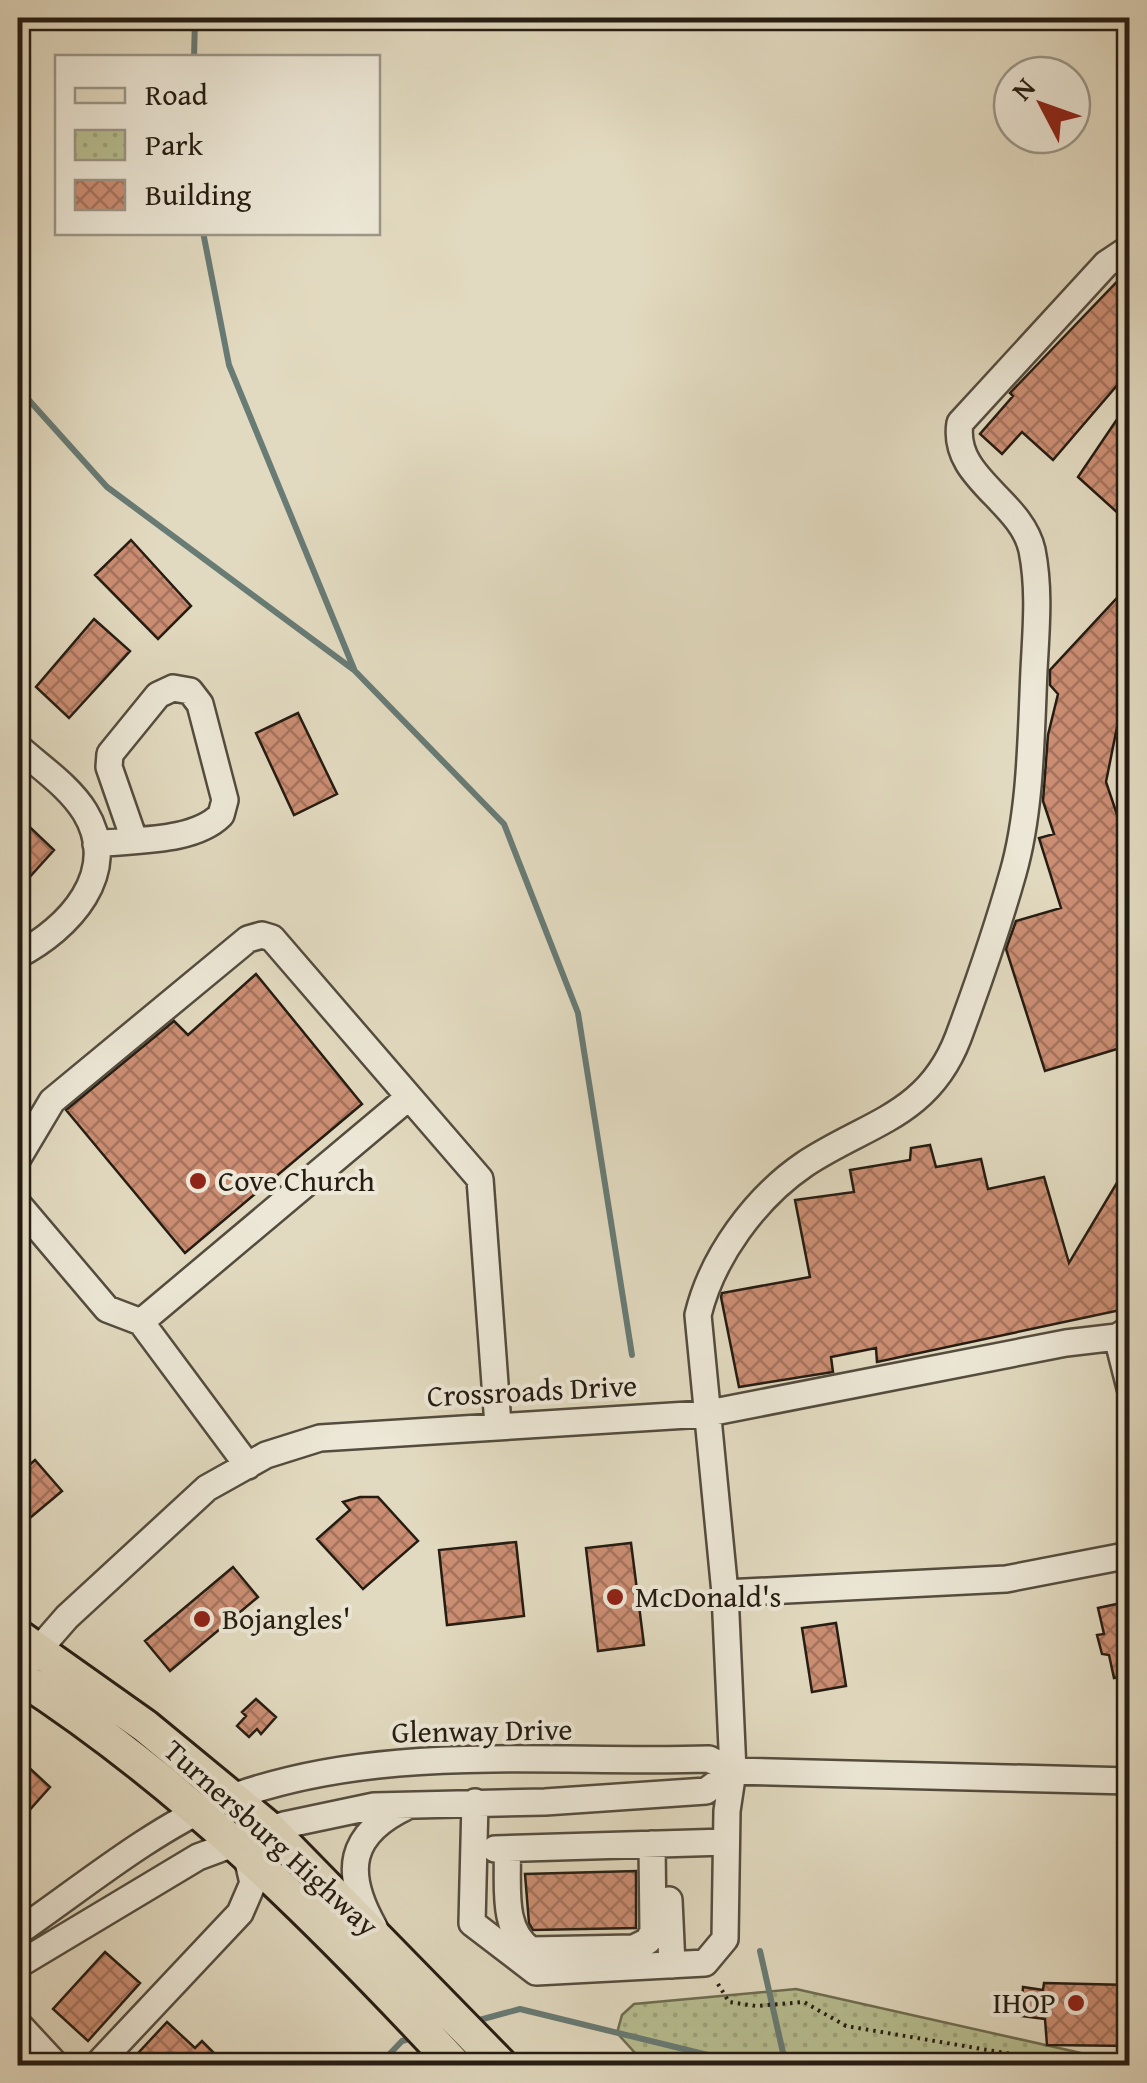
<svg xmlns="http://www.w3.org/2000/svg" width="1147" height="2083" font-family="'Gentium Book Plus',serif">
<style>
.park{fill:url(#park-dots);stroke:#6e6d51;stroke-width:2.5}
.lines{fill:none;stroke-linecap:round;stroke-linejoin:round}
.stream{stroke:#687b75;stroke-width:6}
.building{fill:url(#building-cross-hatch);stroke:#251c12;stroke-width:2.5}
.minor-casing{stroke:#544c3e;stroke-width:30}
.major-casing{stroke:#251c12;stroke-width:38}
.path{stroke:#251c12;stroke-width:4;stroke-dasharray:2.5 5;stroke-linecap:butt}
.minor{stroke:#ece7d6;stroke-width:25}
.major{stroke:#e2dac0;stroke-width:32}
.poi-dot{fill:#8f2418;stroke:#ece7d6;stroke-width:4}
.labels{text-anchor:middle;stroke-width:8;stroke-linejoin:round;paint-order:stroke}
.poi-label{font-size:30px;fill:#251c12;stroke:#ece7d6;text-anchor:start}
.street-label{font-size:30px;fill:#251c12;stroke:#ece7d6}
</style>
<defs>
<pattern id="park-dots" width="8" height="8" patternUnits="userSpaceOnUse" patternTransform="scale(2.5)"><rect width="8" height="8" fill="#b7be90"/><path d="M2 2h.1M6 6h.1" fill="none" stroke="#9da37b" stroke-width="1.8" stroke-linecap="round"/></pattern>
<pattern id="building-cross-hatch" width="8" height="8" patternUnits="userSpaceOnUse" patternTransform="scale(2.5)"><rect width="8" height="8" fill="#cb8e73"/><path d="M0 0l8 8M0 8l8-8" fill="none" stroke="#a5735d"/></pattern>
</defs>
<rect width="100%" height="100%" fill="#e2dac0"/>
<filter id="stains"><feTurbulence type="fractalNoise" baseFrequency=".002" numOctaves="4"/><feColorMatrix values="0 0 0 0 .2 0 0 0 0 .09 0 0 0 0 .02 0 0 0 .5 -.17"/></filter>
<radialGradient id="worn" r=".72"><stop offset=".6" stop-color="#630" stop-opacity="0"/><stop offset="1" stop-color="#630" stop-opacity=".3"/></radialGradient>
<path class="park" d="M796 1989 1081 2053 1129 2054V2065H646L617 2033 622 2015 634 2004Z"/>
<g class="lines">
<path class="stream" d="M194 58 195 18
M203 232 229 365 354 669
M18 388 107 487 354 670 504 824 578 1013 632 1355
M760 1951 786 2066
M472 2022 520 2009 753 2066
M378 2066 402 2041 416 2037"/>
</g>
<path class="building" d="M1130 268V389L1120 382 1053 460 1022 432 1002 454 980 434 1013 396 1010 393Z
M1130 400V524L1078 477Z
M131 540 191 606 158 639 95 575Z
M1130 584V709L1118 722 1106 782 1130 853V1045L1045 1071 1006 949 1016 921 1061 908 1039 838 1054 834 1043 801 1048 735 1058 694 1050 685V670Z
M94 619 130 651 69 718 36 687Z
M298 713 337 794 294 815 256 733Z
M18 816 54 850 18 890Z
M256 974 362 1104 185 1253 66 1110 174 1021 188 1035Z
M930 1145 936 1167 981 1159 988 1189 1044 1177 1069 1263 1130 1161V1308L877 1362 876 1348 831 1357 833 1372 739 1387 721 1297 722 1293 810 1277 795 1200 854 1192 850 1170 910 1160 911 1148Z
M35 1460 62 1491 18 1528V1475Z
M360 1497H378L418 1541 363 1589 317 1539 350 1510 343 1502Z
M516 1542 524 1616 447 1625 439 1550Z
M631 1543 644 1645 598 1651 586 1548Z
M233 1567 258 1597 170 1671 145 1641Z
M1130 1601V1675L1114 1678 1109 1655 1102 1654 1097 1635 1104 1634 1098 1608Z
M836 1623 846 1686 812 1692 802 1628Z
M256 1699 276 1717 261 1734 257 1729 249 1737 237 1726 246 1716 242 1712Z
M25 1764 50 1787 18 1823V1773Z
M636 1871V1928L533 1930 529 1923 525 1874Z
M105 1952 140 1983 88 2041 53 2009Z
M1044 1983 1130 1985V2046L1047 2045 1045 2019 1021 2016 1023 1987 1043 1990Z
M167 2022 195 2048 202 2041 218 2057 214 2066H126Z"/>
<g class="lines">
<defs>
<path id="minor" d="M18 747C40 767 69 786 85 812 122 873 68 929 18 955
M96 844C134 839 193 843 221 815L225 800 200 704 190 691 173 688 158 695 110 754 109 767 134 839
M18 1158 52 1101 248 939 262 935 272 938 480 1179 498 1425
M18 1204 107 1309 141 1322 248 1466
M141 1322 409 1097
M1117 1337 1130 1388
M725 1593 1006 1579 1130 1555
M26 1664 67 1617 207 1488 266 1455 320 1438 704 1414 1066 1343 1117 1337 1130 1329
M475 1802 472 1923 536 1972 705 1963 725 1939 727 1811 733 1771 725 1593 698 1315C712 1257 755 1198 805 1164 867 1123 928 1116 958 1038 977 987 998 926 1013 873 1031 810 1031 736 1034 670 1036 630 1040 590 1032 550 1021 500 951 478 960 423L1106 264 1130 248
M495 1849 726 1842
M507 1849C509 1883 500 1929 531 1950L634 1948 648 1941 653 1931 652 1844
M669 1900 672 1965
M374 1927C343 1872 348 1834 408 1806
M18 1932C75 1893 155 1828 217 1803 371 1741 547 1764 709 1759L733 1771 1130 1781
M18 1965 198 1857 284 1825 374 1806 545 1802 706 1791 733 1771
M18 2024 57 2066
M96 2066 240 1913 253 1883 246 1853"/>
<path id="major" d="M18 1636 145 1726 270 1829 502 2066
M18 1676C185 1784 321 1921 456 2066"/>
</defs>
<use href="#minor" class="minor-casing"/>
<use href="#major" class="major-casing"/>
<path class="path" d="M718 1984 729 2002 756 2006 804 2002 846 2026 1082 2066"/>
<use href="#minor" class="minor"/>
<use href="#major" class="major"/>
</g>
<g class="poi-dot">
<circle cx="198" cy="1181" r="10"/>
<circle cx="615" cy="1597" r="10"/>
<circle cx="202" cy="1619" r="10"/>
<circle cx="1076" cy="2003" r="10"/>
</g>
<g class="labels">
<g class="poi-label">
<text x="218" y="1191">Cove Church</text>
<text x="635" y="1607">McDonald's</text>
<text x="222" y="1629">Bojangles'</text>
<text x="1056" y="2013" text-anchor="end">IHOP</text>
</g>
<g class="street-label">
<text transform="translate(532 1391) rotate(-3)" y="10">Crossroads Drive</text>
<text transform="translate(482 1731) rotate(-1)" y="10">Glenway Drive</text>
<text transform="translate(271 1838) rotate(42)" y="10">Turnersburg Highway</text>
</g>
</g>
<rect width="1147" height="2083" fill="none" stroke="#e2dac0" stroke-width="60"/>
<rect x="20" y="20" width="1107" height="2043" fill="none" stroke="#251c12" stroke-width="5"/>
<rect x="30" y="30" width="1087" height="2023" fill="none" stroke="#251c12" stroke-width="2.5"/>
<rect x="55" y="55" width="325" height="180" fill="#ece7d6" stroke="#9c9688" stroke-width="2.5"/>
<rect x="75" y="88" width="50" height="15" fill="#e2dac0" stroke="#9c9688" stroke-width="2.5"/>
<text x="145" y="105" font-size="30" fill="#251c12">Road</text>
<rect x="75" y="130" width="50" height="30" fill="url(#park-dots)" stroke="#9c9688" stroke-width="2.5"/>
<text x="145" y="155" font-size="30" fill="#251c12">Park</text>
<rect x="75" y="180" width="50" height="30" fill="url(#building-cross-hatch)" stroke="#9c9688" stroke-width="2.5"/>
<text x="145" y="205" font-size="30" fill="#251c12">Building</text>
<g transform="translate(1042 105) rotate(311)"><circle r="48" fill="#ece7d6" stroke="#9c9688" stroke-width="2.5"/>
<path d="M0-8L18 38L0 25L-18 38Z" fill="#8f2418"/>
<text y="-15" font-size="28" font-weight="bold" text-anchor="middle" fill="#251c12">N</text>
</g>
<rect width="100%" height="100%" filter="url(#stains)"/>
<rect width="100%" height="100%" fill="url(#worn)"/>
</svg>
